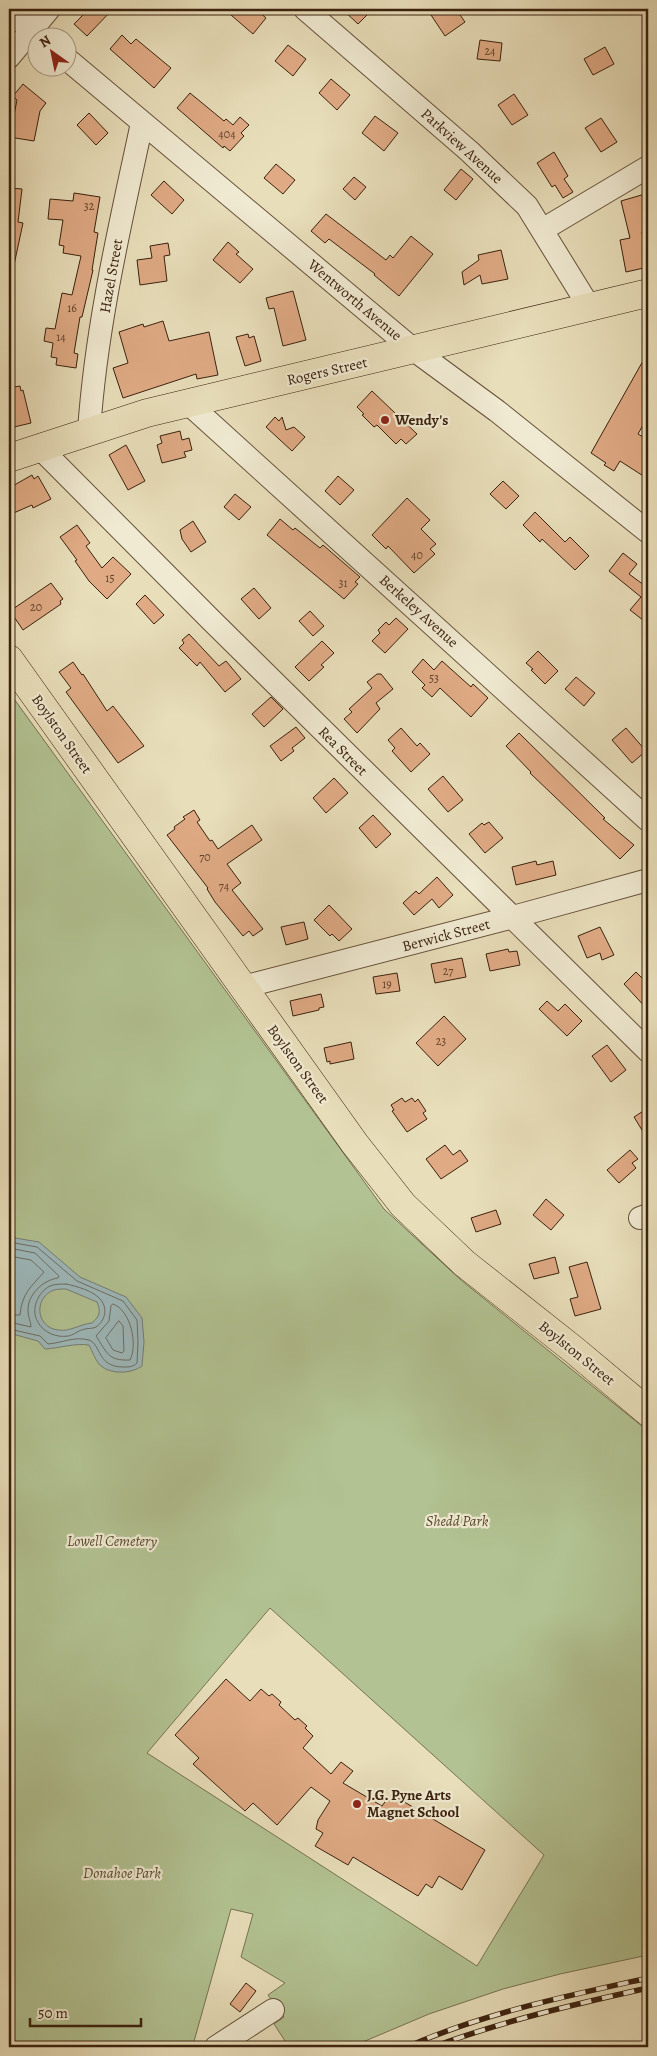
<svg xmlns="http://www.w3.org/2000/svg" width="657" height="2056" font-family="Alegreya,serif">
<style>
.green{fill:#b2c292;stroke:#767250;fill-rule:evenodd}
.water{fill:#9db9bc;stroke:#757c76;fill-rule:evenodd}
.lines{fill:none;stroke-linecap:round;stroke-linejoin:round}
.shore{stroke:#6c6d65;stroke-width:1}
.building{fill:#dfaa84;stroke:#3a210e}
.minor-casing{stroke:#665039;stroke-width:24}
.major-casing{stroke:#3a210e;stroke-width:29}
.minor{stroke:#f0ead2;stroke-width:22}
.major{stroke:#e8deba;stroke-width:28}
.rail-casing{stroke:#3a210e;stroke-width:5.5}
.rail{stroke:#f0ead2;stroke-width:4;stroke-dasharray:11;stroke-linecap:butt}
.poi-dot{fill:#8f2418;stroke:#f0ead2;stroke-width:2}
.labels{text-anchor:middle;stroke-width:4.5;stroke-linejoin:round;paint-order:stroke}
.number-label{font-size:12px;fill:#63432c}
.street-label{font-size:15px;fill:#3a210e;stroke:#f0ead2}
.poi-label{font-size:15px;font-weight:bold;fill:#3a210e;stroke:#f0ead2;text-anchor:start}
.park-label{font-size:15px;font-style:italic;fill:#58492f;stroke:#f0ead2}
</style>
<rect width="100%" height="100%" fill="#e8deba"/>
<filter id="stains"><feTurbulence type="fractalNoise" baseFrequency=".004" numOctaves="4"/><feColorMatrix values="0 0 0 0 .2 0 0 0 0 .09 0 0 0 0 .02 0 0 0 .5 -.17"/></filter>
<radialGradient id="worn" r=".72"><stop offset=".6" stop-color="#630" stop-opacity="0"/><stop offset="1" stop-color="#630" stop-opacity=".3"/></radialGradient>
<path class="green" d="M9 692 384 1209 461 1280 648 1431V1955L560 1974 503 1989 429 2014 351 2047H289L274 2024 284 2017 268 1995 285 1983 241 1957 253 1914 231 1909 193 2045 189 2047H9ZM270 1608 544 1855 477 1966 147 1753Z"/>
<path class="water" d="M9 1237 39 1242 80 1277 126 1297 142 1318 144 1342 142 1366C131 1374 109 1375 99 1364 95 1359 92 1351 89 1345 74 1343 60 1348 45 1349L38 1341 9 1333ZM66 1289 97 1302C101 1312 100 1316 92 1323 80 1324 70 1332 58 1330 35 1327 34 1297 54 1290 57 1289 62 1289 66 1289Z"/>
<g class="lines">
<path class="shore" d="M9 1242 37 1247 77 1281 123 1301 137 1320 138 1342 137 1363C133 1367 129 1367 123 1367 97 1367 101 1344 89 1340 74 1336 62 1343 48 1344L40 1336 9 1329
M9 1248 35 1253 59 1276 58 1278C43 1280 27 1295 28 1311 28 1317 31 1322 31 1327L9 1322
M9 1256 31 1260 44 1272C31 1287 22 1293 20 1315H9
M66 1284C76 1286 94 1291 101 1300 108 1309 105 1321 96 1327 92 1329 89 1328 85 1329 79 1330 72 1336 68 1336 56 1338 43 1332 38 1322 30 1310 38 1292 50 1286 55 1284 61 1284 66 1284Z
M113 1304C131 1310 138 1345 130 1360 107 1361 107 1352 96 1336L109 1321 111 1306Z
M119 1321 123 1326 124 1351 122 1353 113 1350 106 1338Z"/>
</g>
<path class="building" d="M89 9H113L87 36 74 24Z
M237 9H256L266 18 253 34 231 15Z
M342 9H373L358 24Z
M427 9H456L465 22 445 36Z
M122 35 131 44 136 39 171 68 154 88 110 49Z
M480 40 502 43 500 61 477 59Z
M288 45 306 59 293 76 275 61Z
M605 47 614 64 593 75 584 59Z
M331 79 350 95 337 110 319 93Z
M23 84 46 103 40 111 34 141 9 137V120H13L17 100 13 96Z
M190 93 224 121 226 119 233 125 240 117 249 125 241 133 244 136 230 151 224 146 223 148 177 108Z
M514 94 528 115 512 125 498 105Z
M89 113 108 133 96 145 77 125Z
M375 116 398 133 384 151 362 133Z
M601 118 617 142 601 152 585 128Z
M554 152 568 176 564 179 573 192 563 198 555 185 552 187 537 163Z
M276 164 295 180 283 194 264 178Z
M461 169 473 179 456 200 444 190Z
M354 177 366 187 355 200 343 189Z
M164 181 184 200 172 214 151 195Z
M9 188 22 189 18 222 23 223 14 265H9Z
M74 193 100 197 94 232 98 233 92 270H93L82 317H80L74 353 78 354 76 368 56 365 57 358 51 357 53 343 44 341 46 328 55 329 62 293 72 295 81 256 63 253 64 246 59 245 63 220 48 219 50 199 73 201Z
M645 194 648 207V230L642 232 648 267 626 272 620 240 630 238 621 201Z
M326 214 386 260 390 255 393 258 411 236 433 254 399 296 374 275 375 274 329 239 325 243 311 231Z
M228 242 239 252 236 254 253 269 240 283 213 260Z
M168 243 170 255 164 256 167 281 140 285 137 260 152 258 150 246Z
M501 250 508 279 482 284 480 275 464 285 462 272 479 260 478 255Z
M293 291 306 340 283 346 274 308 269 309 266 298Z
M163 321 169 341 209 332 218 375 197 379 196 374 123 398 113 368 128 363 119 332 143 324 144 327Z
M248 334 249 338 254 336 261 361 245 366 236 337Z
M648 352V416L638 434 648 440V479L620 461 614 471 604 465 606 463 591 453Z
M20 386 21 391 23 390 31 423 14 427 9 404V388Z
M372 391 417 434 406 444 401 439 396 444 377 425 374 427 362 415 364 414 357 407Z
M275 417 279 421 282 417 286 430 294 427 305 437 292 451 266 427Z
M180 431 182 440 189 438 192 450 184 452 186 457 162 463 157 445 162 443 160 436Z
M126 445 145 481 128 490 109 455Z
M32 475 34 479 38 476 51 499 33 508 32 505 9 515V488Z
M338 476 354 490 340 505 325 491Z
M503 481 519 496 506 509 490 494Z
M235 494 251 507 239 520 224 507Z
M407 498 430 520 421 529 436 544 430 549 435 554 414 573 388 546 386 549 372 535Z
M535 512 565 542 570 537 589 556 575 570 542 539 540 542 523 525Z
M280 519 293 530 295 528 320 548 323 545 360 577 355 582 358 584 344 599 267 535Z
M193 521 206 542 191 552 182 539 180 530Z
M77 525 90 543 86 546 102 568 113 557 131 574 107 599 89 581 75 561 77 560 60 537Z
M623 553 637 564 629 574 648 588V624L630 610 641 597 609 571Z
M51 583 63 599 60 601 61 604 23 630 10 611Z
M254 588 271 608 259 619 241 599Z
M145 595 164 615 154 624 136 604Z
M310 611 324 626 313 636 299 621Z
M396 618 408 629 385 653 372 641 380 633 378 630 386 622 389 625Z
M189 634 219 666 226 661 241 679 225 692 200 662 197 666 179 648 184 643 182 640Z
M322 641 334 653 321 665 324 667 309 681 295 667Z
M538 651 558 671 545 684 531 670 533 669 526 663Z
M423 659 434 670 442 661 471 687 473 684 488 698 471 717 440 688 432 697 422 688 425 685 412 672Z
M73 662 82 675 83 674 107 711 113 706 144 746 118 763 66 692 71 688 59 672Z
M377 674H381L393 689 376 703 380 709 357 733 344 719 352 712 349 709 372 688 367 682Z
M576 677 595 693 584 706 565 689Z
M271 697 283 709 264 727 252 714Z
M296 727 305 738 292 748 294 751 281 761 270 746Z
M401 728 417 746 420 743 430 754 411 772 392 751 395 748 388 740Z
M626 728 646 751 632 763 612 740Z
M519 733 605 818 603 819 634 845 620 859 530 773 531 772 506 746Z
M443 776 463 800 448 812 428 789Z
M334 778 348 793 326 813 313 798Z
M194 810 200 820 197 822 210 841 212 840 218 849 252 825 262 840 227 864 241 883 232 890 263 929 253 936 249 931 243 936 215 902 207 889 208 888 167 835 175 829 174 827 185 819 183 817Z
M373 815 391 834 376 848 359 828Z
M489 822 503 838 485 853 469 834 482 823 484 825Z
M536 861 537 865 553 861 556 875 516 885 512 867Z
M437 877 453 895 439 908 432 899 414 915 403 903 416 891 419 894Z
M329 905 352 929 339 941 332 934 330 936 314 920Z
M304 922 308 939 286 945 281 927Z
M600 927 614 955 602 960 600 953 587 958 578 936Z
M508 949 509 952 517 951 520 965 490 971 486 954Z
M462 958 466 977 435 983 431 964Z
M636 972 648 984V1010L624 984Z
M397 973 400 991 376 994 373 977Z
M321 994 324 1007 319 1008V1010L293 1016 290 1001Z
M547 1001 558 1011 565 1004 582 1021 567 1036 539 1009Z
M444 1016 466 1039 438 1066 416 1043Z
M351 1042 354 1059 330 1064V1061L327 1062 324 1048Z
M607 1045 626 1070 611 1082 592 1056Z
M402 1098 405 1102 412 1098 415 1102 418 1099 426 1111 423 1113 427 1119 407 1132 392 1111 394 1110 391 1105Z
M648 1108V1140L634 1117Z
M445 1145 453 1155 460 1150 468 1161 441 1179 426 1159Z
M630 1150 638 1159 632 1163 636 1168 619 1183 607 1170Z
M546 1199 564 1215 551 1230 533 1215Z
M496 1210 501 1224 476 1232 471 1218Z
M555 1257 559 1273 534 1279 529 1264Z
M587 1262 601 1309 575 1316 570 1299 578 1297 569 1267Z
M226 1679 250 1701 261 1689 269 1696 272 1694 281 1702 279 1705 295 1720 298 1718 307 1726 305 1728 313 1736 303 1748 331 1774 341 1762 353 1771 343 1783 382 1806 387 1799 393 1802 396 1797 485 1850 462 1890 439 1876 432 1888 426 1884 418 1896 353 1857 348 1865 315 1846 323 1833 316 1829 318 1820 330 1801 311 1787 277 1825 253 1803 245 1811 193 1764 199 1758 175 1735Z
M246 1983 256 1991 240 2012 230 2004Z"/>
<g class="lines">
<defs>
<path id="minor" d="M305 9 469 151 527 206 590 308
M9 11 40 38
M9 57 49 9
M68 60 414 350 497 411 648 532
M542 230 648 167
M188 403 648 820
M89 431C96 327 120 225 142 123
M40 448 212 621 648 1051
M243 987 513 917 648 880
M640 1218 648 1215
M216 2047 273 2010"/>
<path id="major" d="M9 458 147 413 648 293
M9 659 355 1144 403 1205 464 1263 574 1350 648 1412"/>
</defs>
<use href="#minor" class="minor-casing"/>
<use href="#major" class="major-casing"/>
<use href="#minor" class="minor"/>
<use href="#major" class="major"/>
<defs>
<path id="rail" d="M407 2047C484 2013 567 1996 648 1978
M433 2047C503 2021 575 2004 648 1988"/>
</defs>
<use href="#rail" class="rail-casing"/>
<use href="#rail" class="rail"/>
</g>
<g class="poi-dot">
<circle cx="385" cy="420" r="5"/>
<circle cx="357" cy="1804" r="5"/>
</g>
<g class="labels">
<g class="number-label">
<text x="490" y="55">24</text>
<text x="227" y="138">404</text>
<text x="89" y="210">32</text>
<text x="72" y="312">16</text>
<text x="61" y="341">14</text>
<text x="417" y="559">40</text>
<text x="110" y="582">15</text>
<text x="343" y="587">31</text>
<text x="36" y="611">20</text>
<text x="434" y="682">53</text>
<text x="205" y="861">70</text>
<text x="224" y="890">74</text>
<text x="448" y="975">27</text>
<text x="387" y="988">19</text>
<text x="441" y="1045">23</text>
</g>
<g class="street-label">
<text transform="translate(462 146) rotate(42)" y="5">Parkview Avenue</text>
<text transform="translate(111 276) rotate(-80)" y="5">Hazel Street</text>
<text transform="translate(355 300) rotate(40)" y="5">Wentworth Avenue</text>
<text transform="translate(327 371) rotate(-13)" y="5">Rogers Street</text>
<text transform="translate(419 611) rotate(42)" y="5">Berkeley Avenue</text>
<text transform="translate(62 734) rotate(55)" y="5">Boylston Street</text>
<text transform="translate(343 751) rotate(45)" y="5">Rea Street</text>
<text transform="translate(446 935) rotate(-15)" y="5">Berwick Street</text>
<text transform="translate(298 1064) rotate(54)" y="5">Boylston Street</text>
<text transform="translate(577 1353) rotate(39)" y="5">Boylston Street</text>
</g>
<g class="poi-label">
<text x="395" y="425">Wendy's</text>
<text x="367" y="1800">J.G. Pyne Arts<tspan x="367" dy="17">Magnet School</tspan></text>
</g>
<g class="park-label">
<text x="457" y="1526">Shedd Park</text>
<text x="112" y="1546">Lowell Cemetery</text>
<text x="122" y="1878">Donahoe Park</text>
</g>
</g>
<rect width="657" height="2056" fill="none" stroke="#e8deba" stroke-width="30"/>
<rect x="10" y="10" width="637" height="2036" fill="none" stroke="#3a210e" stroke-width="2.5"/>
<rect x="15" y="15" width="627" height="2026" fill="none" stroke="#3a210e"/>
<g transform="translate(52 52) rotate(327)"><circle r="24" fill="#f0ead2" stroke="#a79a84"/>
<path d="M0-4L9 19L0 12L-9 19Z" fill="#8f2418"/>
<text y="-8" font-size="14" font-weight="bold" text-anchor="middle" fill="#3a210e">N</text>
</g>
<path d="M30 2018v8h111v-8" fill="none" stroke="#3a210e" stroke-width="2.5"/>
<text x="38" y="2018" font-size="15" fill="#3a210e" stroke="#f0ead2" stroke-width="4" paint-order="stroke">50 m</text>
<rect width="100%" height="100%" filter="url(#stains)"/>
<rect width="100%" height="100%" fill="url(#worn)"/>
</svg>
